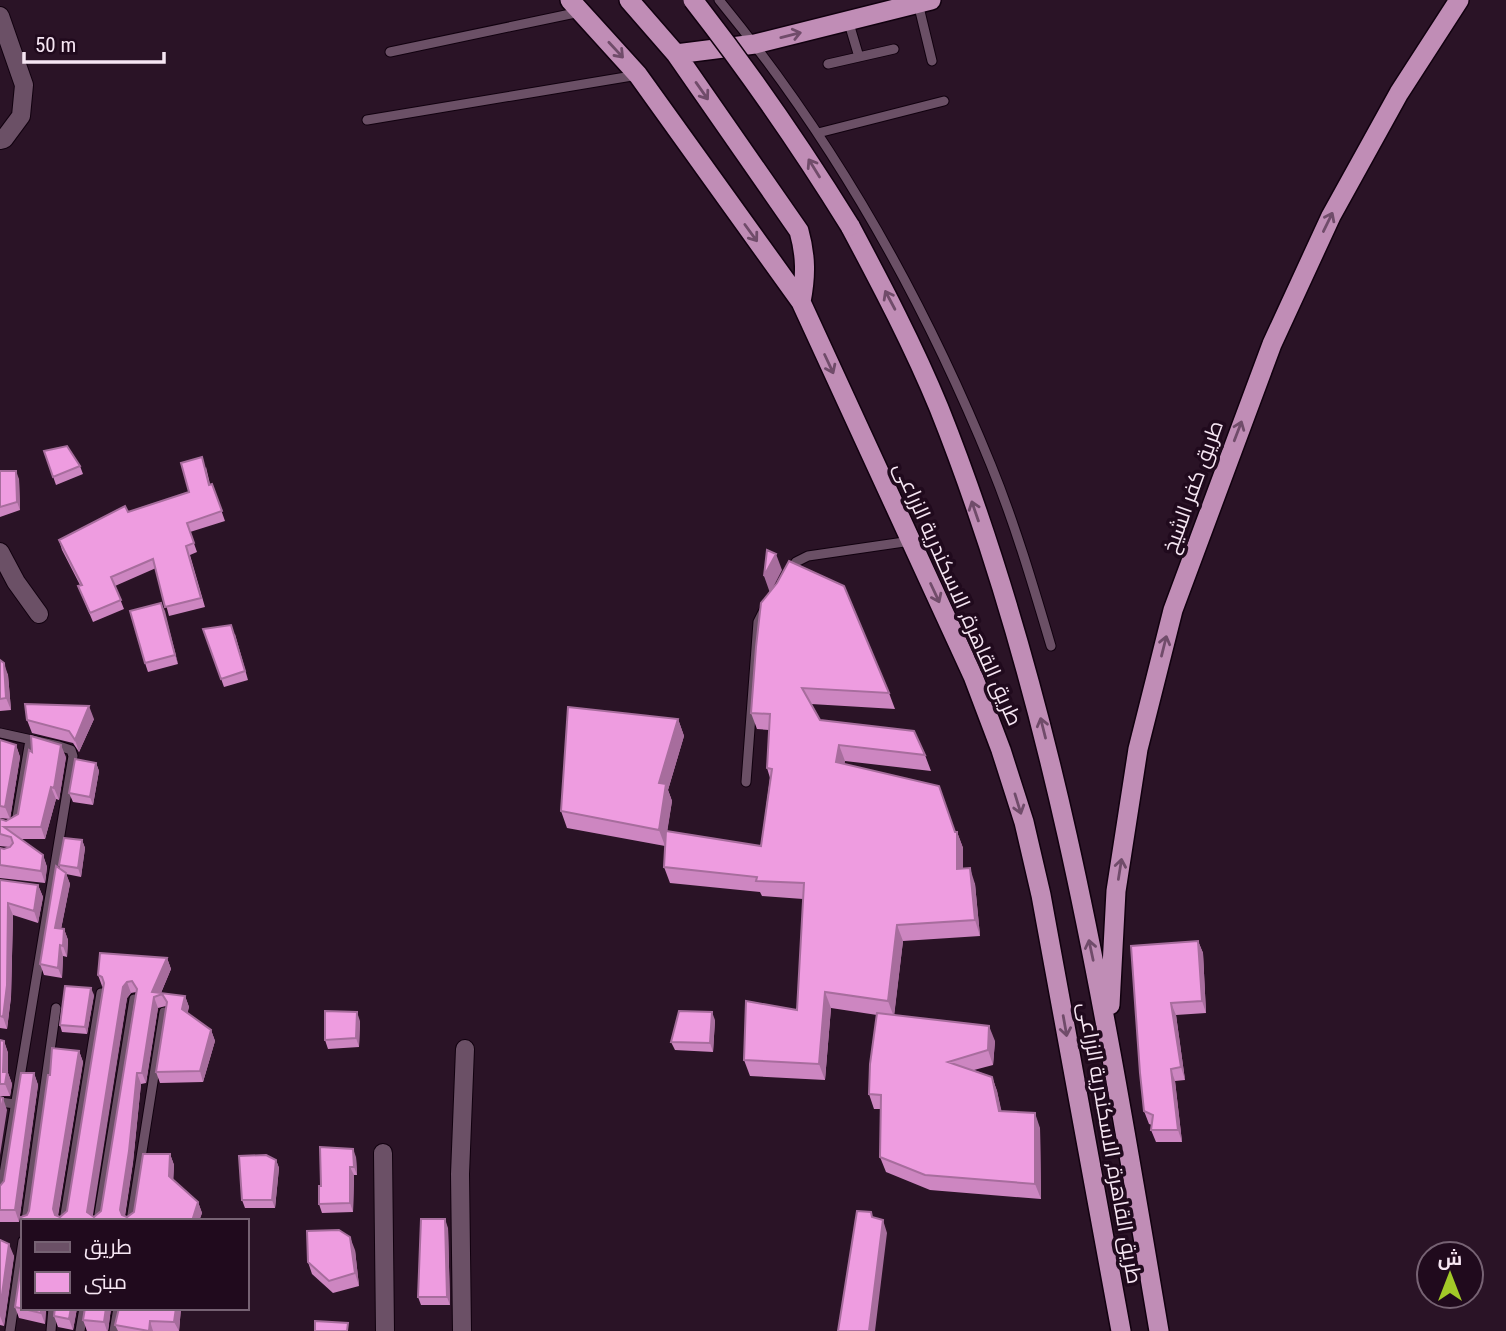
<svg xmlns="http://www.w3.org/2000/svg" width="1506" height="1331" font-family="'Roboto Condensed',Cairo,sans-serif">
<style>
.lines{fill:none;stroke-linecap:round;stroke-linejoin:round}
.service-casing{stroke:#11010f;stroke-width:11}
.minor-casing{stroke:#11010f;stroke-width:20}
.trunk-casing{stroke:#11010f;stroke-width:22}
.service{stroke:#6b5066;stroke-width:9}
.minor{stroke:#6b5066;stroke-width:18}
.trunk{stroke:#c08db6;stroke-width:19}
.trunk-bridge-casing{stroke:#11010f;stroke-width:22;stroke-linecap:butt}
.trunk-bridge{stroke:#c08db6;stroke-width:19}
.wall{fill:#cd86c1;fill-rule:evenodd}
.shaded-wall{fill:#a76d9d}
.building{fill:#ee9ce0;stroke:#a76d9d;stroke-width:2;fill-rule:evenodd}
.oneway{stroke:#704c6a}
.labels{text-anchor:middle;stroke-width:7;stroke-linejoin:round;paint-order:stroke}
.street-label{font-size:21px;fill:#f6e6f3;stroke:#200a1d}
</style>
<rect width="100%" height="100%" fill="#2a1326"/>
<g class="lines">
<defs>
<path id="service" d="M719 0C834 140 923 298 991 465 1015 524 1033 585 1051 646
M918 3 932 61
M848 20 859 57
M390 52 580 12
M828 64 894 49
M367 120 638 75
M818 133 944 101
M790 570 796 562 808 556 911 541
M0 733 59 746 71 750 73 756 1 1192
M746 782 758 622 765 608
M0 824 11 826 16 823 30 740
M0 1102 15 1104
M26 1221 56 1008
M64 1221 101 993
M98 1221 134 999
M131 1221 164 1012
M10 1331 23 1241
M51 1331 53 1308
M80 1331 84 1308
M114 1331 118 1308"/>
<path id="minor" d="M0 16 24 85 21 116 4 139 0 140
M0 552 16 582 39 614
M383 1153 385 1331
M462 1331 460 1174 465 1049"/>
<path id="trunk" d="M570 0 638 75 801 302 973 676 1001 750 1024 822 1041 895 1121 1331
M629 0 676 54 799 231C806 256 806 276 801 302
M676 54 755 44 931 0
M850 226C882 286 913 345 939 408 1057 704 1106 1019 1159 1331
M1110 1005 1116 891 1138 749 1173 610 1272 344 1331 216 1399 93 1459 0"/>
</defs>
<use href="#service" class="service-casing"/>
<use href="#minor" class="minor-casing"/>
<use href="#trunk" class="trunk-casing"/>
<use href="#service" class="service"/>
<use href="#minor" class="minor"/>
<use href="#trunk" class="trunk"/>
<defs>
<path id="trunk-bridge" d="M693 0C750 73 801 147 850 226"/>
</defs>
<use href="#trunk-bridge" class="trunk-bridge-casing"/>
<use href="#trunk-bridge" class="trunk-bridge"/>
</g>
<path class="wall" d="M44 451 80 466 83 474 56 485Z
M206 467 210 484H212L225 521 190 532 197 552 190 555 205 607 169 616 156 568 115 586 124 609 93 622 78 586 80 585 62 550 59 540 128 512 189 492Z
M0 471 19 479 20 510 0 517Z
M782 570 771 591 889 693 895 709 811 704 820 720 925 755 931 771 845 761 844 764 955 832H957L963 848V869L975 884 980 936 903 941 894 1015 995 1041 993 1065 974 1070 992 1077 997 1091 1001 1111 1040 1128 1041 1199 930 1190 886 1172 880 1157 881 1109H874L869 1094 877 1015 831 1008 825 1080 750 1076 744 1060 797 1010 803 899 762 896 760 892 670 883 664 867 665 846 567 828 561 811 678 719 684 736 668 790 672 801 667 831 761 846 770 778 767 768 769 730 757 729 751 713 770 592Z
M161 603 178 664 148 672 145 663Z
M203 629 235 634 248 680 224 687Z
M0 660 8 675 11 710 0 711Z
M94 719 79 752 73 743 32 733 27 720Z
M0 740 16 745 20 757 10 819 0 818Z
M66 757 59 800 56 799 45 839H21L43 855 47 867 45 883 0 878V848L4 849 9 847 0 846V819L6 821 18 814Z
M96 763 99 771 93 805 73 802 69 793Z
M82 840 85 848 81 877 66 874 70 884 61 929H64L68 940 67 957 63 956 62 978 44 975 40 964 60 869 59 865Z
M0 880 38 885 43 897 38 923 13 915 11 997 7 1029 0 1028Z
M1198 941 1203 953 1206 1013 1176 1015 1185 1080 1175 1081 1182 1142H1156L1151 1130 1152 1125 1149 1124 1144 1111 1140 1073Z
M100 953 167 958 171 969 161 993 185 996 189 1007 187 1013 211 1030 215 1041 203 1082 160 1083 156 1072 166 1006 158 1008 146 1083 141 1084 133 1162 125 1216 127 1217 134 1212 143 1154H170L174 1165 173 1180 198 1202 202 1213 199 1221H23V1228L21 1217 27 1215 29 1211 48 1075H50L52 1048 79 1051 83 1062 58 1216 60 1217 67 1211 103 987 102 986 98 975ZM136 992 101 1211 94 1217 92 1216 127 998 131 993Z
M94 995 87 1034 62 1032 60 1025Z
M715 1020 713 1052 675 1050 671 1042Z
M360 1021 359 1047 328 1049 325 1040Z
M0 1040 4 1041 8 1053V1073L12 1084 10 1096H0Z
M34 1073 38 1085 19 1222H0V1186L4 1181Z
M356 1157 357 1175H354L353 1212 322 1213 319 1204 321 1186Z
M276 1160 279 1168 275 1208H245L242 1200Z
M448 1228 450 1305H421L418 1297Z
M0 1240 14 1256 4 1326 0 1325Z
M355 1250 359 1286 333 1293 312 1274 308 1262Z
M15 1307 46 1308 45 1324 19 1318Z
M55 1308H77L73 1330 58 1327 54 1316Z
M111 1308 108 1331H87L83 1320Z
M181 1308 179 1331H118L115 1325Z"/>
<path class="shaded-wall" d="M16 471 19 479 20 510 17 502Z
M776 554 782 570 770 593 764 576Z
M161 603 165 611 178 664 175 655Z
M4 663 8 675 11 710 6 698Z
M89 706 94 719 79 752 75 740Z
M678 719 684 736 668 790 672 801 665 846 659 830V783Z
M16 745 20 757 10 819 5 807Z
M61 745 66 757 59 800 54 788Z
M839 745 845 761 842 777 836 762Z
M96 763 99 771 93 805 90 797Z
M51 787 56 799 45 839 41 827Z
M957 832 963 848V885L957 869Z
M82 840 85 848 81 877 78 868Z
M43 855 47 867 45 883 41 871Z
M970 868 975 884 980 936 975 920Z
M66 873 70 884 59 939 55 928Z
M38 885 43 897 38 923 34 911Z
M8 903 13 915 11 997 7 1029 3 1017Z
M897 925 903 941 894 1017 888 1001Z
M64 929 68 940 67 957 63 946Z
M1198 941 1203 953 1206 1013 1202 1001Z
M60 945 63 956 62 978 58 968Z
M167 958 171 969 160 995 152 992Z
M127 982 131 993 127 998 92 1221 87 1212 123 987Z
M91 988 94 995 87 1034 85 1027Z
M825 992 831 1008 825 1080 819 1064Z
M185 996 189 1007 186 1020 182 1009Z
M154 997 158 1008 146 1083 142 1073Z
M1171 1003 1176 1015 1185 1080 1181 1067Z
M357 1012 360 1021 359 1047 356 1038Z
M712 1012 715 1020 713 1052 710 1043Z
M989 1026 995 1041 993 1065 988 1050Z
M211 1030 215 1041 203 1082 200 1071Z
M4 1041 8 1053V1073L12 1084 10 1096 5 1084 3 1072Z
M79 1051 83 1062 57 1220 53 1209Z
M1171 1069 1175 1081 1182 1142 1178 1130Z
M34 1073 38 1085 19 1222 15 1210Z
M137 1073 141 1084 133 1162 124 1221 120 1210Z
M992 1077 997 1091 1005 1126 999 1111Z
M3 1098 7 1110 0 1155V1116Z
M1035 1113 1040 1128 1041 1199 1035 1184Z
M353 1149 356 1157 357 1175 354 1167Z
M170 1154 174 1165 173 1187 169 1176Z
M276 1160 279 1168 275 1208 272 1200Z
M350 1167 354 1175 353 1212 350 1203Z
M198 1202 202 1213 199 1221H192Z
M445 1219 448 1228 450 1305 447 1297Z
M883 1220 887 1233 875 1331H869Z
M350 1237 355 1250 359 1286 355 1273Z
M9 1244 14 1256 4 1326 0 1316V1309Z
M41 1308H46L45 1324 41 1313Z
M71 1308H77L73 1330 69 1319Z
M106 1308H111L108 1331H107L104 1322Z
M176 1308H181L179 1331 174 1322Z
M150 1321 153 1331H149Z"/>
<path class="building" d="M67 446 80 466 53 477 44 451Z
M202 457 209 485 212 484 222 511 187 523 194 543 186 546 201 598 165 607 153 559 111 577 121 600 90 613 78 586 82 585 59 540 125 506 128 512 189 492 181 463Z
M0 471H16L17 502 0 507Z
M767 550 776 554 764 576Z
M789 561 844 586 889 693 802 688 820 720 914 731 925 755 839 745 836 762 939 786 955 832H957V869L970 868 975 920 897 925 888 1001 825 992 819 1064 744 1060 746 1001 797 1010 804 883 756 881 757 877 664 867 666 831 761 846 772 769 767 768 770 714 751 713 756 647 761 603 777 583Z
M161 603 175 655 145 663 130 611Z
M231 625 245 671 221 679 203 629Z
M0 660 4 663 6 698 0 699Z
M25 704 89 706 75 740 69 731 27 720Z
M568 707 678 719 659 783 666 784 659 830 561 811Z
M31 736 61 745 54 788 51 787 41 827H4L43 855 41 871 0 865V848L4 849 10 847 13 843 11 837 0 834V819L6 821 18 814 29 750 32 752Z
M0 740 16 745 5 807 0 806Z
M75 759 96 763 90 797 69 793Z
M64 838 82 840 78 868 59 865Z
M56 866 66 873 55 928 64 929 63 946 60 945 58 968 40 964Z
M0 880 38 885 34 911 8 903 7 985 3 1017 0 1016Z
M1198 941 1202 1001 1171 1003 1181 1067 1171 1069 1178 1130H1151L1153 1115 1144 1111 1140 1073 1131 946Z
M100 953 167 958 152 992 185 996 182 1009 211 1030 200 1071 156 1072 167 1002 162 994 154 997 142 1073H137L129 1151 120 1210 122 1215 127 1217 134 1212 143 1154H170L169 1176 198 1202 192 1221H23V1226L21 1224V1217L27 1215 29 1211 48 1075H50L52 1048 79 1051 53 1209 55 1215 60 1217 67 1211 104 983 102 977 98 975ZM132 981 137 989 101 1211 94 1217 87 1212 123 987 127 982Z
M65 986 91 988 85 1027 60 1025Z
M325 1011 357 1012 356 1038 325 1040Z
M679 1011 712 1012 710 1043 671 1042Z
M877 1013 989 1026 988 1050 948 1062 992 1077 999 1111 1035 1113V1184L925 1175 880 1157 881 1095 869 1094 870 1064Z
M0 1040 4 1041 3 1072H7L5 1084H0Z
M21 1073H34L15 1210H0V1186L4 1181Z
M0 1097 3 1098 0 1116Z
M320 1147 353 1149 354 1167H350V1203L319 1204V1186H321Z
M266 1155 276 1160 272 1200H242L239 1156Z
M857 1211 871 1212 872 1217 883 1220 869 1331H838Z
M421 1219H445L447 1297H418Z
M339 1230 350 1237 355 1273 329 1281 308 1262 307 1231Z
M0 1240 9 1244 0 1309Z
M23 1253V1308H41V1313L15 1307Z
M55 1308H71L69 1319 54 1316Z
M85 1308H106L104 1322 83 1320Z
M119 1308H176L174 1322 150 1321 149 1331 115 1325Z
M315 1321 348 1323 347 1331H315Z"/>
<defs><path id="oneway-shaft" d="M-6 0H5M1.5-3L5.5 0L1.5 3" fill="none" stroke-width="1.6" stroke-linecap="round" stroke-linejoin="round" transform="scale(1.75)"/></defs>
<g class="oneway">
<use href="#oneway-shaft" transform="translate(791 35) rotate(-14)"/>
<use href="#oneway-shaft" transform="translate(616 50) rotate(47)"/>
<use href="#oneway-shaft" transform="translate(702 91) rotate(55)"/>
<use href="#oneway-shaft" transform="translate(814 168) rotate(-122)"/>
<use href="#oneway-shaft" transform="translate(1328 222) rotate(-64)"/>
<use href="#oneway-shaft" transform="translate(751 233) rotate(54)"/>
<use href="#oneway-shaft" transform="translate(890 300) rotate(-118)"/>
<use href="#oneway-shaft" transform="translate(829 364) rotate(65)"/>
<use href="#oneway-shaft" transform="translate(1238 431) rotate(-69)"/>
<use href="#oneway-shaft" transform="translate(975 511) rotate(-109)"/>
<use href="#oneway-shaft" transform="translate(935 593) rotate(65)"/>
<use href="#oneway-shaft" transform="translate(1164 646) rotate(-76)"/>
<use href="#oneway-shaft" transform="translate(1043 728) rotate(-104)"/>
<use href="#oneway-shaft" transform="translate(1018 804) rotate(73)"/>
<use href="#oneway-shaft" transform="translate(1120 869) rotate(-81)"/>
<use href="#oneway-shaft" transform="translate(1091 950) rotate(-102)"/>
<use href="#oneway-shaft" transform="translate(1065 1026) rotate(80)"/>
</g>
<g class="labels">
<g class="street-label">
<text transform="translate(1193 487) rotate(-70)" y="7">طريق كفر الشيخ</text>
<text transform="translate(958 594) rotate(66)" y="7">طريق القاهرة, الاسكندرية الزراعى</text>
<text transform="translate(1110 1143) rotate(80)" y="7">طريق القاهرة, الاسكندرية الزراعى</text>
</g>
</g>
<rect x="21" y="1219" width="228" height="91" fill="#200a1d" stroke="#766273" stroke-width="2"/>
<rect x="35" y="1242" width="35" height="10" fill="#6b5066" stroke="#766273" stroke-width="2"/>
<text x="84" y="1254" font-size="21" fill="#f6e6f3">طريق</text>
<rect x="35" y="1272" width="35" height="21" fill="#ee9ce0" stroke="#766273" stroke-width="2"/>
<text x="84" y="1289" font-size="21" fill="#f6e6f3">مبنى</text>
<g transform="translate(1450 1275)"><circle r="33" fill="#200a1d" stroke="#766273" stroke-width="2"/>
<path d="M0-5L12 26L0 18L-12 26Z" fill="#a2c928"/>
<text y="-10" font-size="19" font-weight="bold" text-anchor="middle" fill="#f6e6f3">ش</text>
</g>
<path d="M24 52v10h140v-10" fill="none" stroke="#f6e6f3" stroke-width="3.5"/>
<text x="35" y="52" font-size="21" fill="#f6e6f3" stroke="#200a1d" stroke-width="5" paint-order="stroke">50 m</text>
</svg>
